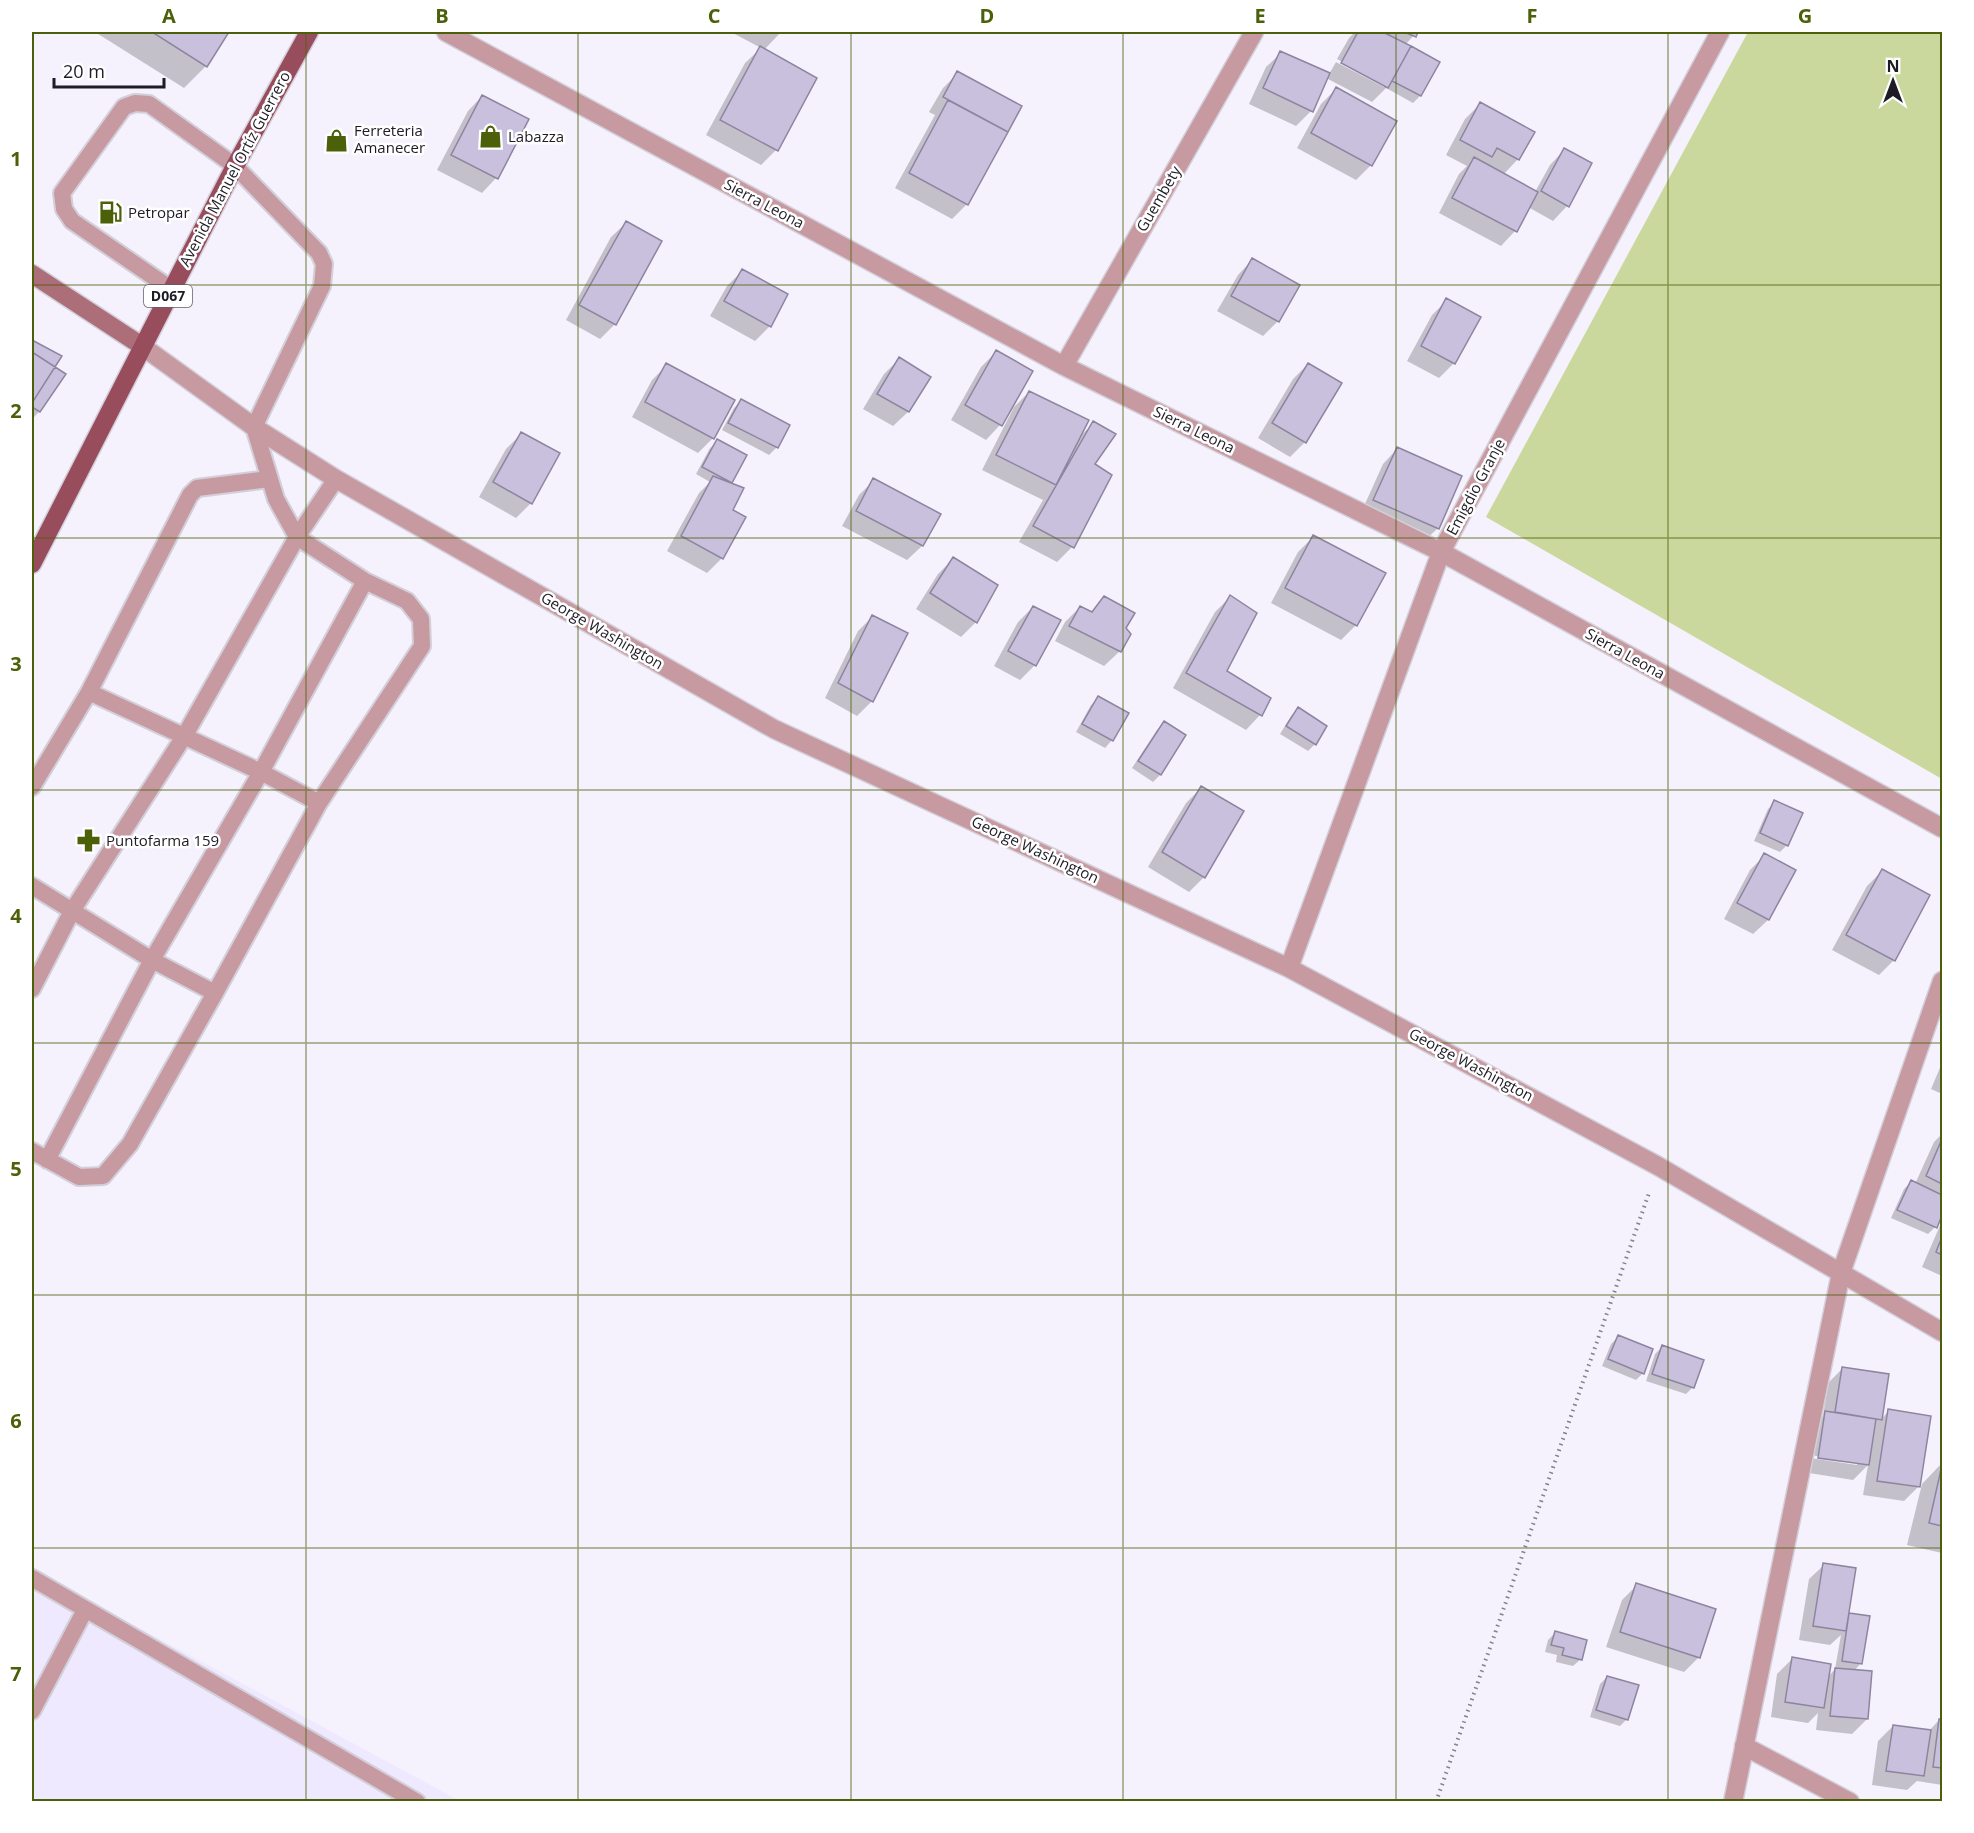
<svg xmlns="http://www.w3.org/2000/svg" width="1974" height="1833" font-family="'Open Sans',sans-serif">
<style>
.built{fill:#efe9ff}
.green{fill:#cbd89d}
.shadow{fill:#0003;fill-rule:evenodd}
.building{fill:#c8c0dc;stroke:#8d85a0;stroke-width:1.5}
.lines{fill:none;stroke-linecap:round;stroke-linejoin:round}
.lane-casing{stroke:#d3cfda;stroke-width:20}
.street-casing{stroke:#d3cfda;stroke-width:21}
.secondary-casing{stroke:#d3cfda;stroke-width:21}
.primary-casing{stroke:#d3cfda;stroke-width:21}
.path{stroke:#85818c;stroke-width:4;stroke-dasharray:1.5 4.5;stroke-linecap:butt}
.lane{stroke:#c69aa0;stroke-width:16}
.street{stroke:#c69aa0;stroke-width:18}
.secondary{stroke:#ac6e78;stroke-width:18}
.primary{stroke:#984d5c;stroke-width:18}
.grid{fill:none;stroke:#4c6009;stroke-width:1.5;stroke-opacity:0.55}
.labels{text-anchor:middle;stroke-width:5;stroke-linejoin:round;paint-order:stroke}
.shield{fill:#fff;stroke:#625f66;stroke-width:1.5}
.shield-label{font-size:14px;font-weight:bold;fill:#1e1b25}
.poi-label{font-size:15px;fill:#1e1b25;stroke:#fff;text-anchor:start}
.street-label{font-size:15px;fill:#1e1b25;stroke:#fff}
.neatline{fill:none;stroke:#4c6009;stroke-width:2}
.grid-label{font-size:20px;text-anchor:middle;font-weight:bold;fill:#4c6009}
</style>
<rect width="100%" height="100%" fill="#f5f1fd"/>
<path class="built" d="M32 1570 460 1801H32Z"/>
<path class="green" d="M1748 32H1942V779L1486 517Z"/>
<path class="shadow" d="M95 32H228L206 66 184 88Z
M731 32H781L764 50 776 150 761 165 706 135 745 63 761 48Z
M1355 32H1417L1405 45 1438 62 1420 96 1413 103 1386 88 1372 102 1326 78 1311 111 1296 126 1249 104 1266 67 1281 53 1329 74 1336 62 1384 87V84L1337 59 1349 38Z
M958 73 1020 106 967 204 952 219 895 188 935 115 929 112 943 88Z
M1336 89 1371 165 1356 180 1297 148 1321 104Z
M482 96 527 120 496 178 482 193 437 170 468 111Z
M1480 104 1518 159 1503 175 1535 192 1550 165 1564 150 1567 206 1553 221 1528 207 1515 231 1501 246 1439 213 1459 174 1467 166 1446 155 1465 119Z
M626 223 615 324 600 339 566 320 611 237Z
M1252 260 1298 285 1278 321 1263 336 1217 311 1238 275Z
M742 271 770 326 755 341 710 316 727 286Z
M1447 300 1454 363 1439 378 1407 361 1432 315Z
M32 342 60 357 53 367 63 374 39 412 32 419Z
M996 352 1000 425 986 440 951 420 981 367Z
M899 359 929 377 908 412 893 426 863 409 884 374Z
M1308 364 1305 442 1290 457 1258 438 1293 379Z
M667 365 713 438 698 453 632 417 652 380Z
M1029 392 1080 436 1094 423 1093 465 1072 547 1057 562 1019 542 1043 500 982 470 1014 407Z
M741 401 788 425 776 448 769 455 722 430 734 408Z
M521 434 531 503 516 518 479 497 506 449Z
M718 441 731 482 729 484 731 511 722 558 707 573 667 551 699 493 710 482 696 474 710 448Z
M1397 449 1460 477 1437 529 1422 543 1360 515 1383 464Z
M874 480 939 514 922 546 907 560 842 526 859 495Z
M1313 537 1383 574 1356 625 1341 640 1271 603 1298 552Z
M953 559 976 622 961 637 916 609 938 574Z
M1230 597 1225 672 1260 715 1246 730 1173 688 1215 612Z
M1104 598 1129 634 1119 652 1104 666 1055 641 1065 622 1080 607 1090 613Z
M1033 607 1035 665 1020 680 994 666 1018 622Z
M872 617V701L857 716 825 698 858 631Z
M1098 698 1112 740 1105 748 1076 732 1091 705Z
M1298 709 1315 744 1308 751 1280 734 1291 716Z
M1164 723 1160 775 1153 782 1132 768 1157 730Z
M1201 788 1204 877 1189 892 1148 867 1186 803Z
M1775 802 1787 845 1780 852 1754 841 1768 809Z
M1765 855 1794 871 1768 920 1753 934 1724 919 1750 870Z
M1882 871 1894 960 1879 975 1832 950 1867 886Z
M1942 1063V1094L1931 1089Z
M1942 1134V1211L1935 1227 1928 1234 1891 1218 1904 1189 1911 1182 1915 1184 1934 1142Z
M1942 1221V1276L1922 1267Z
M1618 1337 1643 1373 1636 1380 1602 1366 1611 1344Z
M1662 1347 1693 1387 1686 1394 1646 1381 1655 1354Z
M1843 1368 1887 1375 1880 1420 1889 1411 1919 1486 1904 1501 1863 1495 1868 1465 1853 1480 1803 1472 1811 1428 1823 1416 1828 1383ZM1810 1455 1857 1462V1465L1810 1458Z
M1942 1463V1553L1907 1545 1922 1484Z
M1824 1565 1848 1614 1868 1617 1861 1663 1854 1671 1867 1719 1852 1734 1816 1730 1818 1713 1808 1723 1771 1717 1777 1674 1792 1659 1828 1677 1835 1669 1841 1635 1830 1645 1799 1640 1809 1579Z
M1637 1585 1699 1657 1684 1672 1606 1647 1622 1600Z
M1555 1633 1581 1659 1573 1666 1556 1662 1557 1655 1545 1652 1548 1640Z
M1607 1677 1627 1719 1620 1726 1590 1717 1600 1684Z
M1939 1720 1942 1721V1785L1917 1781 1907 1790 1872 1785 1878 1741 1893 1726 1928 1732Z"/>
<path class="building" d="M152 32H229L207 67Z
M1358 32H1383L1411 46 1388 88 1341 63Z
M1404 32H1418L1416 37Z
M760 46 817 78 778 151 720 120Z
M1411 46 1440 62 1421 96 1392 81Z
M1280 51 1330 73 1313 112 1263 88Z
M957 71 1022 106 1008 132 943 97Z
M1336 87 1397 121 1372 166 1311 133Z
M482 95 529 119 498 179 451 155Z
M948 100 1008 132 968 205 909 173Z
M1480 102 1535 132 1519 160 1497 148 1492 157 1460 140Z
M1564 148 1592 163 1569 207 1541 191Z
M1474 157 1538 192 1517 232 1452 198Z
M626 221 662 241 616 325 579 305Z
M1252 258 1300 285 1279 322 1231 296Z
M742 269 788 294 771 327 724 301Z
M1446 298 1481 317 1455 364 1421 346Z
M32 340 62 356 32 403Z
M996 350 1033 371 1002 426 965 405Z
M32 352 66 374 40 412 32 407Z
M899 357 931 377 909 412 877 394Z
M666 363 735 400 714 439 645 402Z
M1308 363 1342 383 1306 443 1272 423Z
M1029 391 1089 420 1056 485 996 455Z
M741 399 790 425 778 448 728 423Z
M1093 421 1116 434 1095 464 1112 475 1074 548 1033 526Z
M521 432 560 453 532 504 493 482Z
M717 439 747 455 732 483 702 467Z
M1397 447 1462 476 1439 529 1373 500Z
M713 476 744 488 733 510 746 517 723 559 681 536Z
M873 478 941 514 923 546 856 511Z
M1313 535 1386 573 1357 626 1285 588Z
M953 557 998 585 977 623 930 593Z
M1230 595 1257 613 1227 671 1271 698 1262 716 1186 673Z
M1104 596 1135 613 1126 628 1131 634 1121 652 1069 626 1080 606 1092 612Z
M1033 606 1061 620 1036 666 1008 651Z
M872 615 908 633 873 702 838 683Z
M1098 696 1129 713 1113 741 1082 724Z
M1298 707 1327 726 1316 745 1286 726Z
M1164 721 1186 735 1161 775 1138 761Z
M1201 786 1244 811 1205 878 1162 852Z
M1774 800 1803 813 1788 846 1760 833Z
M1764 853 1796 870 1769 920 1737 903Z
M1882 869 1930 895 1895 961 1846 935Z
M1942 1139V1184L1926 1176Z
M1911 1180 1942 1195V1215L1937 1228 1897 1210Z
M1942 1237V1255L1936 1252Z
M1618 1335 1653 1349 1644 1374 1608 1359Z
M1662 1345 1704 1360 1694 1388 1652 1374Z
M1842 1367 1889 1374 1882 1420 1835 1412Z
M1888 1409 1931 1416 1920 1487 1877 1481Z
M1825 1411 1876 1419 1869 1465 1818 1458Z
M1942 1465V1526L1929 1523Z
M1823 1563 1856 1568 1846 1631 1813 1626Z
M1636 1583 1716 1609 1700 1658 1620 1632Z
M1849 1613 1870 1616 1862 1664 1842 1661Z
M1555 1631 1587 1640 1582 1660 1562 1655 1564 1648 1551 1645Z
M1792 1657 1831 1664 1824 1708 1785 1702Z
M1835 1668 1872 1671 1868 1719 1830 1716Z
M1607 1676 1639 1685 1628 1720 1596 1710Z
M1939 1719H1942V1768L1933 1767Z
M1893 1725 1931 1730 1924 1776 1886 1771Z"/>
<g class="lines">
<defs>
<path id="lane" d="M89 692 261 772 319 803
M32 787 89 692 190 495 197 488 269 479
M32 886 152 960 215 993
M32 989 72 911 185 735 297 537 336 479
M32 1151 79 1177 103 1176 130 1144 215 993 319 803 422 646 421 619 407 601 365 581 297 537 276 499 254 427 322 286 324 264 319 253 235 166 149 104 135 103 124 107 62 193 64 209 72 221 171 289
M47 1160 152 960 261 772 365 581
M32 1578 417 1802
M32 1711 85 1610"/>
<path id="street" d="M446 32 1064 366 1441 552 1942 828
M142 346 254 427 336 479 774 729 1289 968 1658 1166 1942 1332
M1064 366 1254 32
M1289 968 1441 552 1720 32
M1744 1746 1850 1802
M1733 1802 1841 1273 1942 981"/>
<path id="secondary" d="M32 274 142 346"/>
<path id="primary" d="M32 564 235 166 309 32"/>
</defs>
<use href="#lane" class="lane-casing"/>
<use href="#street" class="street-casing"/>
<use href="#secondary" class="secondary-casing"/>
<use href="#primary" class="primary-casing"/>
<path class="path" d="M1436 1802 1649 1193"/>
<use href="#lane" class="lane"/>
<use href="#street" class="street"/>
<use href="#secondary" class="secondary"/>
<use href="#primary" class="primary"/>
</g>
<path class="grid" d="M306 32V1802M578 32V1802M851 32V1802M1123 32V1802M1396 32V1802M1668 32V1802M32 285H1942M32 538H1942M32 790H1942M32 1043H1942M32 1295H1942M32 1548H1942"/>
<defs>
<symbol id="shop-bare" viewBox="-9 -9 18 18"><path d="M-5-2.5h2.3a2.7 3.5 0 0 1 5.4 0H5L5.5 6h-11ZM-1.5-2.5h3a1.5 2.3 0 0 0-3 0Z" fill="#4c6009" stroke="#fff" stroke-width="2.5" paint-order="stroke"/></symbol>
<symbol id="fuel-bare" viewBox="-9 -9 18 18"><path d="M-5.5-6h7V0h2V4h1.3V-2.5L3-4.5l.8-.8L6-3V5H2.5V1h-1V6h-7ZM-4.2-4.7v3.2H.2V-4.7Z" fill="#4c6009" stroke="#fff" stroke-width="2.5" paint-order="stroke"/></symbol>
<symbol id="pharmacy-bare" viewBox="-9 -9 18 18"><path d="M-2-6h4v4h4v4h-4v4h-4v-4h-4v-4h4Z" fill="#4c6009" stroke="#fff" stroke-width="2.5" paint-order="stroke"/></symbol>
</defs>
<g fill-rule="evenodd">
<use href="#shop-bare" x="474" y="120" width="33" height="33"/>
<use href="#shop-bare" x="320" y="124" width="33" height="33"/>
<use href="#fuel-bare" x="94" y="196" width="33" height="33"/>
<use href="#pharmacy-bare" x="72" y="824" width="33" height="33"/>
</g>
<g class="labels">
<rect class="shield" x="144" y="285" width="48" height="22" rx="4.5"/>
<g class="shield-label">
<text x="168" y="301">D067</text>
</g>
<g class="poi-label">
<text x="354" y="136">Ferreteria<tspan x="354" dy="17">Amanecer</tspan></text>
<text x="508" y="142">Labazza</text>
<text x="128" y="218">Petropar</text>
<text x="106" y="846">Puntofarma 159</text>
</g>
<g class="street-label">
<text transform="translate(235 169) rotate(-62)" y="5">Avenida Manuel Ortíz Guerrero</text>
<text transform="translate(1159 199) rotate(-60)" y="5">Guembety</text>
<text transform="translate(764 204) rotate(28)" y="5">Sierra Leona</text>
<text transform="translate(1194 430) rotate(26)" y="5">Sierra Leona</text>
<text transform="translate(1476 487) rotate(-62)" y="5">Emigdio Granje</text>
<text transform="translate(602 631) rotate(30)" y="5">George Washington</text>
<text transform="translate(1625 654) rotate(29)" y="5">Sierra Leona</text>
<text transform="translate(1035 850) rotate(25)" y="5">George Washington</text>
<text transform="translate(1471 1065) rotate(28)" y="5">George Washington</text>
</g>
</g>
<rect width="1974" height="1833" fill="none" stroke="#ffffff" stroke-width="66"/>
<g transform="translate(1893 81)" stroke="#ffffff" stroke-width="4.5" paint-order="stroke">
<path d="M0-4.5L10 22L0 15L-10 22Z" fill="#1e1b25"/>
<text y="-9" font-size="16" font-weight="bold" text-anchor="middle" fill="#1e1b25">N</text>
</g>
<path d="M54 78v9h110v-9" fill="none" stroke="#1e1b25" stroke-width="3"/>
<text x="63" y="78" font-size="18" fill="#1e1b25" stroke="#ffffff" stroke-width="4.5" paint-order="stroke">20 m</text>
<rect x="33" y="33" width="1908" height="1767" class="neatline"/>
<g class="grid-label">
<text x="169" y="23">A</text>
<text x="442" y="23">B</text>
<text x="714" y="23">C</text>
<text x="987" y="23">D</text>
<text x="1260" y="23">E</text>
<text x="1532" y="23">F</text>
<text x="1805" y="23">G</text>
<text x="16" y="166">1</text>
<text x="16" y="418">2</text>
<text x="16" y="671">3</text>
<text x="16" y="923">4</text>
<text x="16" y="1176">5</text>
<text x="16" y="1428">6</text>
<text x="16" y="1681">7</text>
</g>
</svg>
